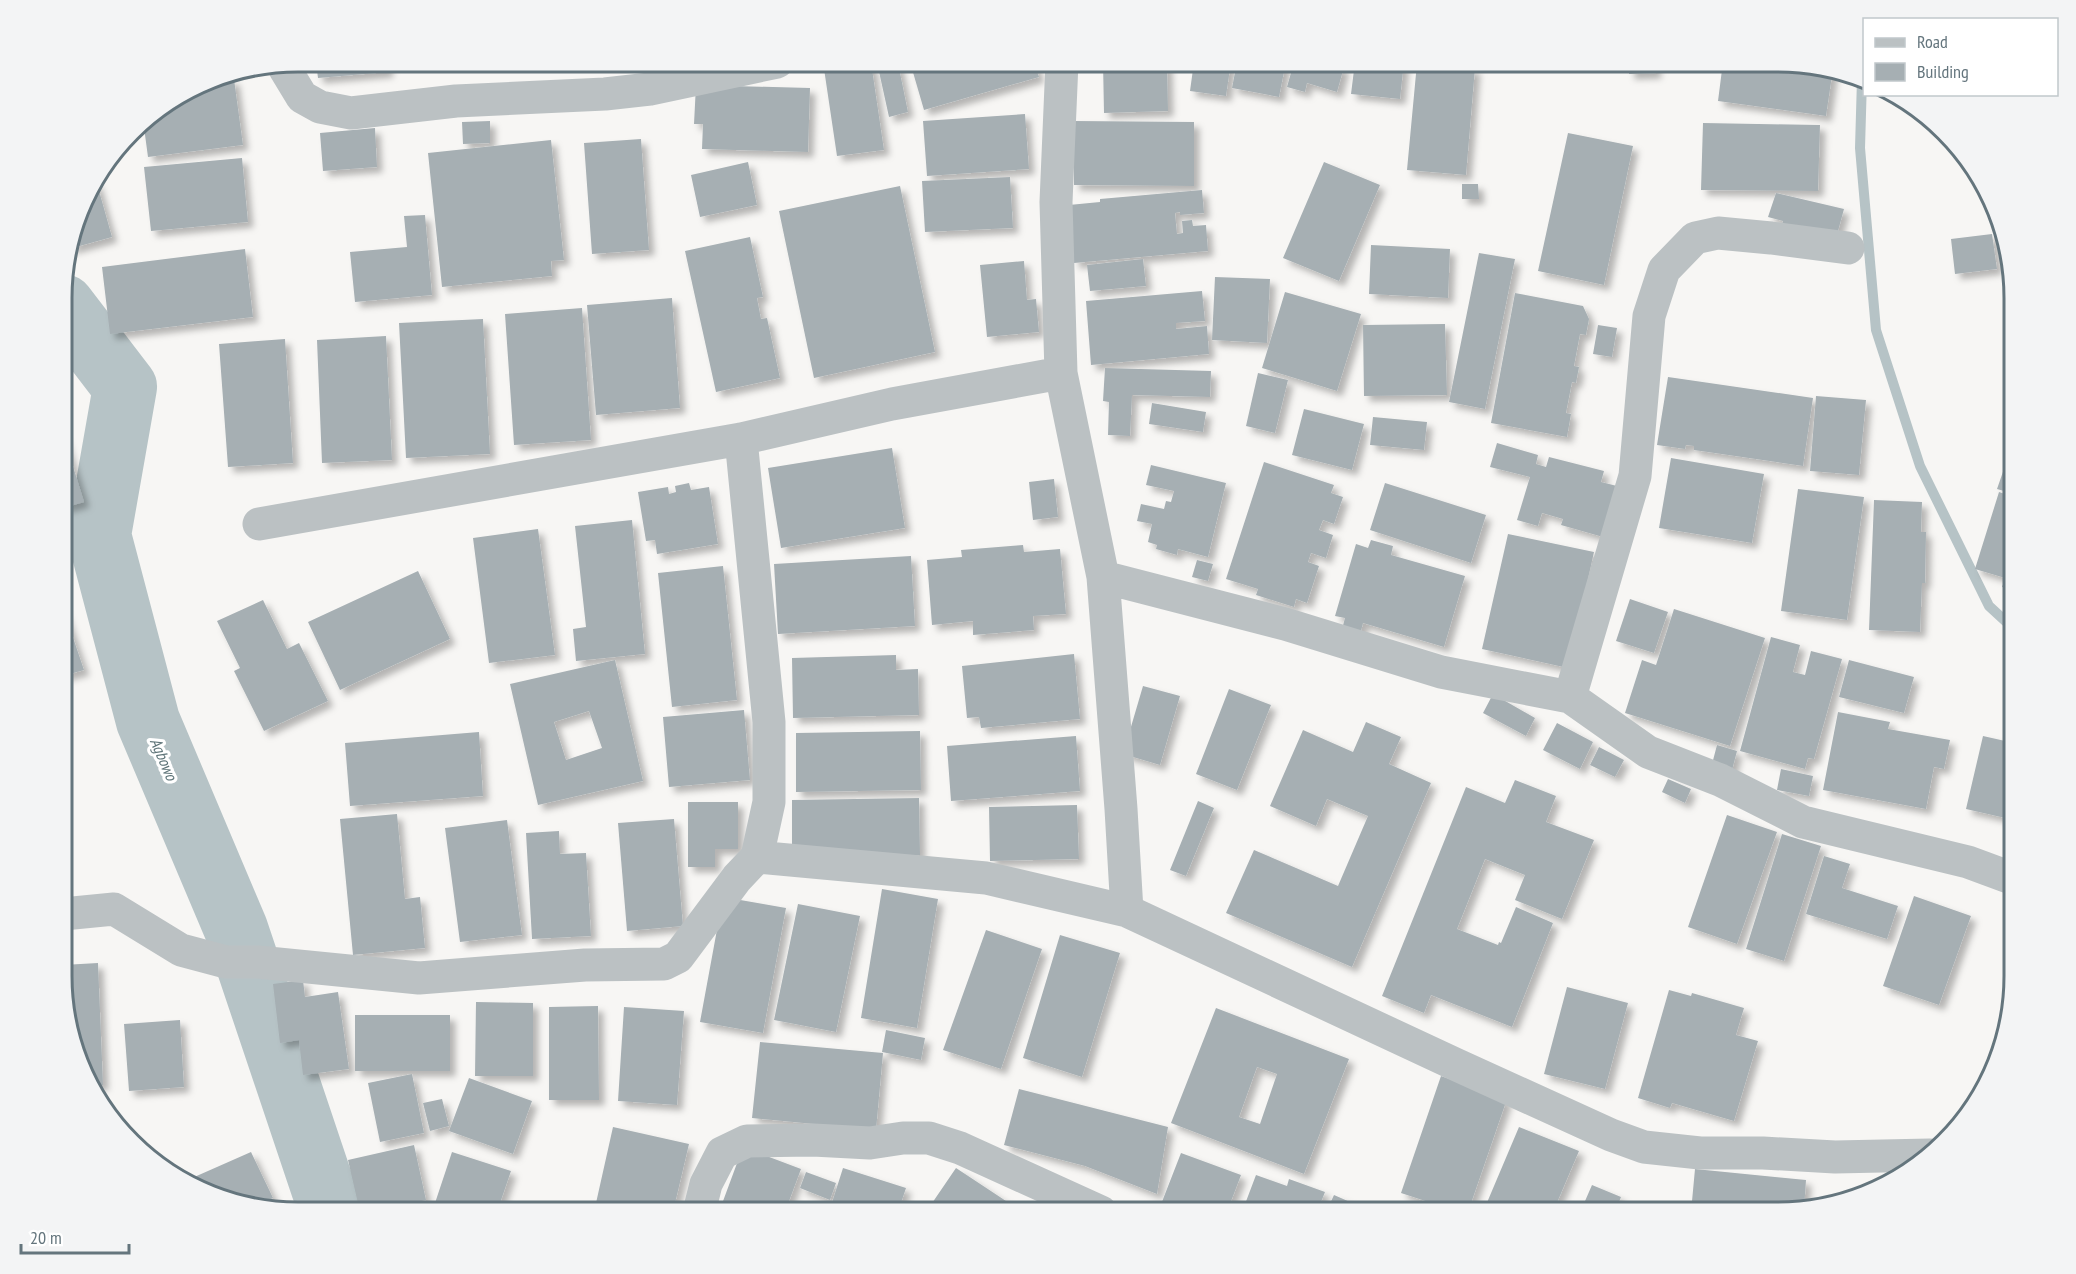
<svg xmlns="http://www.w3.org/2000/svg" width="2076" height="1274" font-family="'PT Sans Narrow',sans-serif">
<style>
.lines{fill:none;stroke-linecap:round;stroke-linejoin:round}
.stream{stroke:#b6c3c6;stroke-width:10}
.river{stroke:#b6c3c6;stroke-width:64}
.building{fill:#a6afb3;fill-rule:evenodd;filter:url(#shadow)}
.minor{stroke:#bbc1c3;stroke-width:33}
.labels{text-anchor:middle;stroke-width:6;stroke-linejoin:round;paint-order:stroke}
.water-label{font-size:16px;font-style:italic;fill:#5e7478;stroke:#fff}
.rim{fill:none;stroke:#64757d;stroke-width:3}
</style>
<defs>
<filter id="shadow"><feDropShadow dx="5.5" dy="5.5" stdDeviation="3" flood-color="#0004"/></filter>
</defs>
<rect width="100%" height="100%" fill="#f7f6f4"/>
<g class="lines">
<path class="stream" d="M1862 79 1860 148 1876 330 1920 466 1989 606 2014 629"/>
<path class="river" d="M63 306 125 387 99 535 148 721 236 929 323 1188 335 1212"/>
</g>
<path class="building" d="M316 62H387L388 72 318 78Z
M823 62H871L884 150 837 156Z
M910 62H1034L1039 77 924 110Z
M1103 62H1167L1168 111 1104 113Z
M1194 62H1231L1226 96 1190 91Z
M1237 62H1286L1279 97 1232 88Z
M1294 62H1325L1344 67 1337 92 1307 83 1305 92 1287 87Z
M1355 62H1404L1400 99 1351 94Z
M1629 62H1655L1656 73 1629 74Z
M1723 62H1778L1833 69 1826 116 1718 101Z
M898 63 908 112 889 117 878 67Z
M1417 63 1475 68 1466 175 1407 170Z
M234 79 243 145 148 157 143 120 201 83Z
M696 85 810 88 808 152 702 149 703 124H694Z
M1025 114 1029 169 927 176 923 121Z
M490 121V143L463 144 462 122Z
M1074 121 1194 122V186L1074 185Z
M1703 123 1820 125 1818 191 1701 190Z
M375 128 377 167 323 171 320 133Z
M1568 133 1633 146 1604 285 1538 271Z
M641 139 649 250 592 254 584 143Z
M551 140 564 260 551 261 552 276 442 287 428 153Z
M242 158 248 222 151 231 144 167Z
M748 162 757 205 700 217 691 175Z
M1324 162 1380 185 1339 281 1283 258Z
M1010 177 1013 228 925 232 922 181Z
M96 180 112 237 69 249 86 193Z
M1462 184H1478L1479 199H1462Z
M900 186 935 352 814 378 779 211Z
M1202 190 1204 213 1180 215V212L1175 213 1177 234 1183 233 1182 221 1192 220 1193 226 1206 225 1208 251 1074 263 1069 205 1100 202V199Z
M1776 193 1844 209 1835 242 1781 227 1783 221 1768 217Z
M425 215 432 295 355 302 350 252 407 247 404 216Z
M1992 234 1997 269 1955 274 1951 239Z
M750 237 763 297 757 298 761 319 767 318 780 378 716 392 685 251Z
M1371 245 1450 249 1448 298 1369 294Z
M245 249 253 317 110 334 102 267Z
M1479 253 1515 259 1485 409 1449 402Z
M1143 259 1146 286 1090 291 1087 265Z
M1024 261 1027 300 1036 299 1039 332 987 337 980 265Z
M1215 277 1270 279 1267 343 1212 340Z
M1202 291 1205 321 1176 323V329L1207 326 1209 354 1091 365 1086 301Z
M1285 292 1361 314 1337 391 1262 368Z
M1515 293 1583 306 1589 319 1586 335 1580 334 1574 366 1579 367 1576 383 1572 382 1566 413 1571 414 1567 437 1491 423Z
M672 298 680 408 596 415 587 305Z
M582 308 591 440 514 445 505 314Z
M483 319 490 454 406 458 399 323Z
M1445 324 1447 395 1364 396 1363 325Z
M1598 325 1617 328 1612 357 1593 354Z
M386 336 392 460 322 463 317 340Z
M285 339 293 463 228 467 219 344Z
M1105 368 1211 371 1210 397 1132 395 1130 436 1108 435 1109 402 1103 401Z
M1258 373 1288 380 1275 433 1246 426Z
M1668 377 1813 398 1803 466 1694 450V446L1686 445 1685 449 1657 445Z
M1816 396 1866 400 1859 475 1810 471Z
M1152 403 1206 412 1203 432 1149 424Z
M1304 409 1364 424 1352 470 1292 455Z
M1373 417 1427 422 1424 450 1370 445Z
M63 434 84 502 63 508Z
M2014 440V494L1997 489Z
M1497 443 1538 455 1536 464 1546 467 1549 457 1604 471 1601 482 1617 486 1603 537 1561 525 1563 519 1542 513 1538 526 1517 520 1530 477 1490 467Z
M892 448 905 528 781 548 768 468Z
M1671 458 1764 474 1752 543 1659 528Z
M1264 462 1334 485 1331 493 1343 497 1334 524 1323 520 1319 530 1333 535 1326 558 1311 553 1308 562 1319 566 1307 603 1296 599 1294 607 1256 595 1258 589 1226 579Z
M1151 465 1226 483 1208 557 1178 549 1177 555 1156 549 1157 545 1148 542 1152 524 1137 521 1141 504 1164 509 1166 501 1171 502 1174 491 1146 485Z
M1054 479 1058 517 1033 520 1029 482Z
M689 483 691 490 709 487 718 544 657 554 655 540 646 541 638 492 668 487 669 494 676 492 675 486Z
M1385 483 1486 515 1471 563 1370 530Z
M1798 489 1864 497 1847 620 1781 611Z
M1999 492 2014 497V590L2002 587 2005 578 1975 569Z
M1874 500 1922 502 1921 532H1926L1925 583H1922L1920 632 1869 630Z
M632 520 645 654 576 661 573 629 586 627 575 526Z
M538 529 555 655 489 663 473 538Z
M1508 534 1594 552 1568 668 1482 649Z
M1371 540 1393 546 1391 555 1465 576 1444 647 1363 623 1359 639 1341 633 1345 618 1335 616 1356 544 1368 548Z
M1023 545 1024 552 1060 549 1066 614 1033 616 1034 630 973 635V621L932 625 927 560 962 557 961 550Z
M911 556 915 626 778 634 774 564Z
M1197 560 1213 564 1208 581 1192 577Z
M723 566 737 700 672 707 658 573Z
M418 571 450 639 340 690 308 622Z
M1630 599 1668 612 1654 653 1616 641Z
M263 600 287 649 299 643 328 701 264 731 234 671 240 668 217 621Z
M63 608 84 670 63 676Z
M1674 609 1765 638 1730 746 1625 713 1642 660 1656 665Z
M1771 637 1800 645 1793 672 1805 675 1811 651 1842 659 1814 759 1808 758 1805 769 1740 751Z
M1074 654 1080 719 981 728 979 717 967 718 962 666Z
M896 655V670L918 669 919 715 793 718 792 658Z
M615 660 643 781 538 805 510 684ZM589 711 602 748 566 760 554 722Z
M1849 660 1914 677 1904 713 1839 697Z
M1143 686 1180 696 1160 765 1123 754Z
M1229 689 1271 705 1237 790 1196 774Z
M1493 694 1535 718 1526 736 1483 713Z
M744 710 750 780 669 787 663 717Z
M1838 712 1890 722 1888 729 1950 740 1944 769 1934 767 1926 809 1823 790Z
M1366 722 1401 737 1389 764 1431 783 1352 967 1226 913 1254 850 1338 886 1368 816 1327 799 1316 826 1270 806 1303 730 1353 752Z
M1557 723 1593 742 1580 769 1543 750Z
M920 731 921 790 796 792V733Z
M479 732 483 796 350 806 345 743Z
M1076 736 1080 791 951 801 947 746Z
M1983 736 2014 743V820L1966 809Z
M1717 745 1737 751 1731 774 1711 768Z
M1599 747 1624 760 1615 777 1590 765Z
M1781 769 1813 776 1809 796 1777 790Z
M1668 779 1691 789 1685 803 1662 792Z
M1515 780 1556 796 1546 822 1594 840 1562 919 1515 900 1525 875 1485 859 1457 929 1498 945 1499 942 1501 943 1516 907 1553 923 1512 1027 1431 995 1424 1013 1382 996 1466 787 1505 803Z
M919 798 920 855 792 857V800Z
M1198 801 1214 808 1186 876 1170 870Z
M688 802H738V849H715V867H688Z
M1077 805 1079 859 990 861 989 807Z
M397 814 405 899 420 897 425 948 353 955 340 819Z
M1727 815 1777 832 1737 944 1688 927Z
M674 819 683 926 627 931 618 823Z
M507 820 522 935 460 942 445 828Z
M559 831 560 854 586 853 591 936 532 939 526 833Z
M1782 834 1821 846 1784 961 1746 949Z
M1824 856 1850 864 1842 888 1898 906 1887 939 1806 914Z
M882 889 938 899 917 1028 861 1018Z
M1914 896 1971 916 1939 1005 1883 986Z
M723 897 786 908 763 1033 700 1022Z
M798 904 860 916 836 1032 774 1020Z
M986 930 1042 949 1001 1069 943 1050Z
M1060 935 1120 953 1082 1077 1023 1058Z
M98 963 103 1085H93L63 1007V965Z
M303 980 305 997 338 992 349 1069 303 1075 299 1040 280 1043 273 984Z
M1567 987 1628 1003 1605 1089 1544 1074Z
M1669 990 1691 996 1692 993 1744 1008 1736 1035 1758 1041 1734 1121 1672 1103 1670 1108 1638 1098Z
M476 1002 533 1003V1076H475Z
M598 1006 599 1100H549V1007Z
M624 1007 684 1011 677 1105 618 1101Z
M1216 1008 1349 1059 1304 1174 1171 1123ZM1257 1067 1277 1074 1260 1124 1239 1117Z
M355 1015H450V1071H355Z
M180 1020 184 1087 129 1091 124 1024Z
M886 1030 925 1038 921 1060 882 1052Z
M760 1042 883 1053 876 1130 752 1118Z
M412 1074 424 1133 380 1142 368 1083Z
M1441 1076 1507 1099 1468 1212H1459L1401 1193Z
M469 1078 532 1101 513 1154 449 1131Z
M1019 1089 1168 1127 1157 1194 1085 1166 1004 1145Z
M442 1099 449 1126 430 1131 423 1103Z
M613 1127 689 1144 673 1212H594Z
M1519 1127 1579 1151 1553 1212H1483Z
M414 1145 426 1200 371 1212H360L348 1160Z
M743 1147 801 1169 785 1212H719Z
M251 1152 273 1198 254 1207 236 1204 183 1182Z
M452 1152 511 1171 497 1212H432Z
M1181 1153 1241 1175 1227 1212H1158Z
M843 1168 906 1188 898 1212H829Z
M956 1168 1009 1203 1003 1212H926Z
M1695 1169 1806 1180 1804 1209 1787 1207 1786 1212H1691Z
M806 1172 836 1183 830 1200 800 1188Z
M1256 1175 1287 1186 1289 1179 1325 1192 1317 1212H1242Z
M1592 1185 1621 1197 1615 1212H1592L1582 1208Z
M1047 1190 1084 1212H1033Z
M1334 1195 1373 1212H1326Z"/>
<g class="lines">
<path class="minor" d="M1062 62 1056 202 1061 373 1103 577 1121 809 1127 911
M284 64 285 69 302 97 320 107 351 113 456 101 605 94 650 89 777 62
M259 524 741 439 892 404 1061 373
M1103 577 1285 624 1441 672 1570 697 1648 752 1720 780 1803 822 1968 862 2014 879
M1570 697 1635 476 1649 316 1664 270 1695 238 1718 233 1771 238 1848 248
M757 857 986 878 1127 911 1457 1065 1611 1135 1644 1147 1700 1153H1763L1835 1157 1930 1155
M63 914 114 909 181 950 226 962H258L419 978 585 965 664 964 678 957 737 878 757 857 769 802V722L741 439
M699 1212 706 1184 722 1153 747 1141 813 1140 870 1143 903 1138H929L960 1148 1101 1212"/>
</g>
<g class="labels">
<g class="water-label">
<text transform="translate(164 759) rotate(67)" y="6">Agbowo</text>
</g>
</g>
<path d="M0 0H2076V1274H0ZM298 72H1778A226 226 0 0 1 2004 298V976A226 226 0 0 1 1778 1202H298A226 226 0 0 1 72 976V298A226 226 0 0 1 298 72Z" fill="#f3f4f5" fill-rule="evenodd"/>
<path class="rim" d="M298 72H1778A226 226 0 0 1 2004 298V976A226 226 0 0 1 1778 1202H298A226 226 0 0 1 72 976V298A226 226 0 0 1 298 72Z"/>
<rect x="1863" y="18" width="195" height="78" fill="#ffffff" stroke="#c1c8cb" stroke-width="1.5"/>
<rect x="1875" y="38" width="30" height="9" fill="#bbc1c3" stroke="#c1c8cb" stroke-width="1.5"/>
<text x="1917" y="48" font-size="18" fill="#64757d">Road</text>
<rect x="1875" y="63" width="30" height="18" fill="#a6afb3" stroke="#c1c8cb" stroke-width="1.5"/>
<text x="1917" y="78" font-size="18" fill="#64757d">Building</text>
<path d="M21 1244v9h108v-9" fill="none" stroke="#64757d" stroke-width="3"/>
<text x="30" y="1244" font-size="18" fill="#64757d" stroke="#ffffff" stroke-width="4.5" paint-order="stroke">20 m</text>
</svg>
